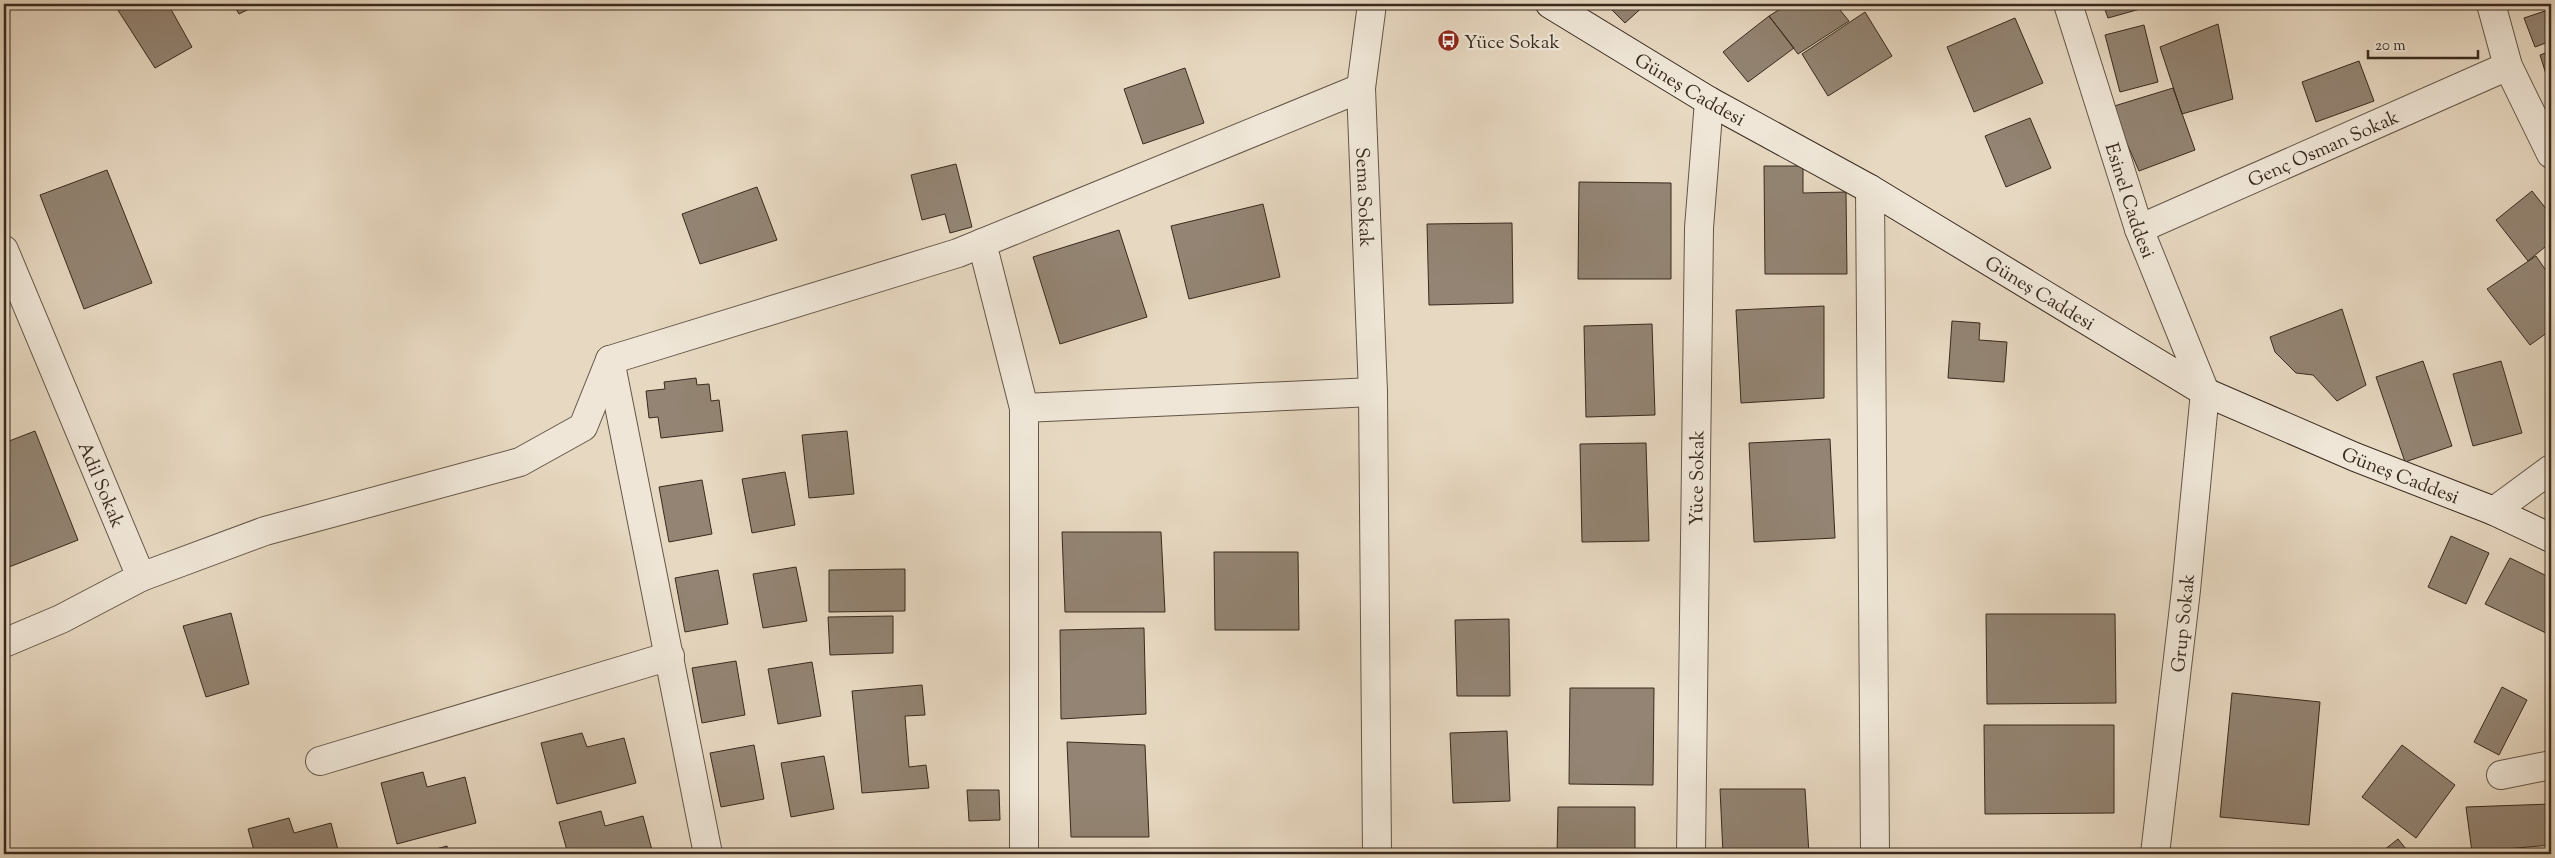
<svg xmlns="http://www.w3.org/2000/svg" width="2555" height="858" font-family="'Sorts Mill Goudy',serif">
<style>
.building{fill:#938473;stroke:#392a1e}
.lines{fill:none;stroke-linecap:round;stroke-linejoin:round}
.minor-casing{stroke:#645647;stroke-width:30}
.secondary-casing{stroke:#392a1e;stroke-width:30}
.minor{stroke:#efe6d7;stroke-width:28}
.secondary{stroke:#efe6d7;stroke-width:28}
.labels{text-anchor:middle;stroke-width:4.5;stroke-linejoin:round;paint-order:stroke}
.poi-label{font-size:19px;fill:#392a1e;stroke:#efe6d7;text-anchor:start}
.street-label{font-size:19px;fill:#392a1e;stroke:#efe6d7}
</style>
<rect width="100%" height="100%" fill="#e7d8c1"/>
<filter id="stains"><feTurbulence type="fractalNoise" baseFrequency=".004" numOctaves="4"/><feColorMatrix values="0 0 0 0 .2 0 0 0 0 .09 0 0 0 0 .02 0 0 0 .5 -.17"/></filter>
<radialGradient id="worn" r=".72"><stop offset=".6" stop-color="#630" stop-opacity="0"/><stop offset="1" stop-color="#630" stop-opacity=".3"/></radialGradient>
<path class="building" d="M114 4H168L192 47 155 68Z
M233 4H259L239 14Z
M1606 4H1646L1625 23Z
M1788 4H1835L1849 21 1798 54 1769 16Z
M2103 4H2158L2108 18Z
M2551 9V41L2535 47 2524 18Z
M1865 12 1892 56 1828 96 1802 54Z
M1769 16 1794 48 1748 82 1723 52Z
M2015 18 2043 83 1974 112 1947 47Z
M2218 24 2233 99 2182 114 2160 47Z
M2144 25 2158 82 2120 92 2105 35Z
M2551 51V90L2540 55Z
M2359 61 2374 101 2316 122 2302 82Z
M1185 68 1204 123 1143 144 1124 89Z
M2173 88 2195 150 2139 171 2111 107Z
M2030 118 2051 168 2006 187 1985 136Z
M956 164 972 227 950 233 945 214 922 220 911 175Z
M1764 166H1803V193L1846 192 1847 274H1765Z
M107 170 152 283 84 309 40 195Z
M1579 182 1671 183V279H1578Z
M757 187 777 240 700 264 682 214Z
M2532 191 2551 215V242L2528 261 2496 220Z
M1263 204 1280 277 1189 299 1171 226Z
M1512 223 1513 303 1429 305 1427 224Z
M1119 230 1147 317 1060 344 1033 257Z
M2536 256 2551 278V330L2530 345 2487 289Z
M1824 306V398L1741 403 1736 310Z
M2342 309 2366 385 2337 401 2313 375 2296 373 2275 352 2270 337Z
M1952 321 1980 323 1979 340 2007 342 2004 382 1948 378Z
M1652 324 1655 415 1586 417 1584 326Z
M2423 361 2452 446 2405 462 2376 377Z
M2501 361 2522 433 2473 446 2453 374Z
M696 378 697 385 709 384 711 401 719 400 723 431 661 438 658 417 649 418 646 391 665 389 664 382Z
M35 431 78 540 4 569V443Z
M847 431 854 494 809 498 802 435Z
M1830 439 1835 538 1754 542 1749 443Z
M1646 443 1649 541 1582 542 1580 444Z
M785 472 795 525 752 533 742 479Z
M702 480 712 534 669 542 659 487Z
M1062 532H1161L1165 612H1065Z
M2451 536 2489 553 2466 604 2428 587Z
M1214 552H1298L1299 630H1215Z
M2510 558 2551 578V622L2546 633 2485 604Z
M796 567 807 621 763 628 753 574Z
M905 569V611L829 612V570Z
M718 570 728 624 685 632 675 578Z
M231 613 249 684 206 697 183 626Z
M1986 614H2115L2116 703 1987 704Z
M893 616V653L830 655 828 617Z
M1509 619 1510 696H1457L1455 620Z
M1144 628 1146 714 1061 719 1060 630Z
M736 661 745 715 702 723 692 668Z
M812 662 821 716 778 724 768 669Z
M922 685 925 715 905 716 909 767 926 765 929 788 862 793 852 691Z
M2502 687 2527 700 2499 755 2474 742Z
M1570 688H1654L1653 785 1569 784Z
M2232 693 2320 702 2309 825 2220 817Z
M1984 725H2114V813L1985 814Z
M1507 731 1510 801 1453 803 1450 733Z
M582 733 587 747 624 738 636 783 557 804 541 743Z
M1067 742 1145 745 1149 837H1071Z
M754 745 764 799 721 807 710 753Z
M2402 745 2455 785 2416 838 2362 797Z
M824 756 834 809 791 817 781 763Z
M423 772 427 787 465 777 476 823 397 844 381 783Z
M1720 789H1805L1809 854H1723Z
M967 790H999L1000 820 969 821Z
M2551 804V845L2472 852 2466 807Z
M1558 807H1635V854H1557Z
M601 811 605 826 643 816 653 854H568L559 822Z
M289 818 294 833 331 823 339 854H255L248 829Z
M2398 839 2410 854H2379Z
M447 846 448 854H417Z"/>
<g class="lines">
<defs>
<g id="minor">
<path id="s1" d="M1372 4 1361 88 1373 392 1377 854"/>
<path id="s2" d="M2068 4 2139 229 2205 392 2186 590 2155 854"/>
<path d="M2491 4 2508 66 2551 154"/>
<path d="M1870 189 1875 854"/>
<path id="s3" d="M2139 229 2508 66"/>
<path d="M982 243 1024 408"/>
<path id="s4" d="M4 250 141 577 61 619 4 643"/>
<path d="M610 360 958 253 1361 88"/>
<path d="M610 360 708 854"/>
<path d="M2494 511 2551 469"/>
<path d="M141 577 265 531 520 462 583 427 610 360"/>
<path d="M320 761 670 656"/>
<path d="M2501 775 2551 765"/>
<path d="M1024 854V408L1373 392"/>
<path id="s5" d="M1691 854 1699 228 1709 101"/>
</g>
<g id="secondary">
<path id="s6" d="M1550 4 1709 101 1870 189 2205 392 2355 457 2494 511 2551 538"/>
</g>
</defs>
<use href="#minor" class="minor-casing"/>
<use href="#secondary" class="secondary-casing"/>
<use href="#minor" class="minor"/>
<use href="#secondary" class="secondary"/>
</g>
<defs>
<symbol id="bus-disc" viewBox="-11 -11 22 22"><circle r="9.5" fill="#8f2418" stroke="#efe6d7"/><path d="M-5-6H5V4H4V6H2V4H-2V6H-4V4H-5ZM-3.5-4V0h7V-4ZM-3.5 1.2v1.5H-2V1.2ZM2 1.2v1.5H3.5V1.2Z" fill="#fff"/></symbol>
</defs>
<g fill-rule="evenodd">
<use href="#bus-disc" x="1436" y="28" width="25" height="25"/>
</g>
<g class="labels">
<g class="poi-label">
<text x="1464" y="48">Yüce Sokak</text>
</g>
<g class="street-label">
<text dy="7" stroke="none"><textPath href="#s6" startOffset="164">Güneş Caddesi</textPath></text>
<text dy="7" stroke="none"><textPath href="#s3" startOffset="201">Genç Osman Sokak</textPath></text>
<text dy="7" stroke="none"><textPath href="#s1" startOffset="194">Sema Sokak</textPath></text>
<text dy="7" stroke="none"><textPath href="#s2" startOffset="206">Esinel Caddesi</textPath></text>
<text dy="7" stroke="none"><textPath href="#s6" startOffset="569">Güneş Caddesi</textPath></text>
<text dy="7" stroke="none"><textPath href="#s6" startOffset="974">Güneş Caddesi</textPath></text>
<text dy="7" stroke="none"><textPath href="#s5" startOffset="376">Yüce Sokak</textPath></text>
<text dy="7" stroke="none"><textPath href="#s4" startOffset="254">Adil Sokak</textPath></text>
<text transform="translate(2182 623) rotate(-84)" y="7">Grup Sokak</text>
</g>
</g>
<rect width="2555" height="858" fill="none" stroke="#e7d8c1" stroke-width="20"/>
<rect x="5" y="5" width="2545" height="848" fill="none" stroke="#392a1e" stroke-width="2.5"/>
<rect x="10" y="10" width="2535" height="838" fill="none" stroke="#392a1e"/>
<path d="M2368 50v8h110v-8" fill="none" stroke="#392a1e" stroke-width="2.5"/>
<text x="2375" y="50" font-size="15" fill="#392a1e" stroke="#efe6d7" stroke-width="4" paint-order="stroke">20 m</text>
<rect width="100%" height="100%" filter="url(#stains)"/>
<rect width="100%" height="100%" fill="url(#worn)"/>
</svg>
